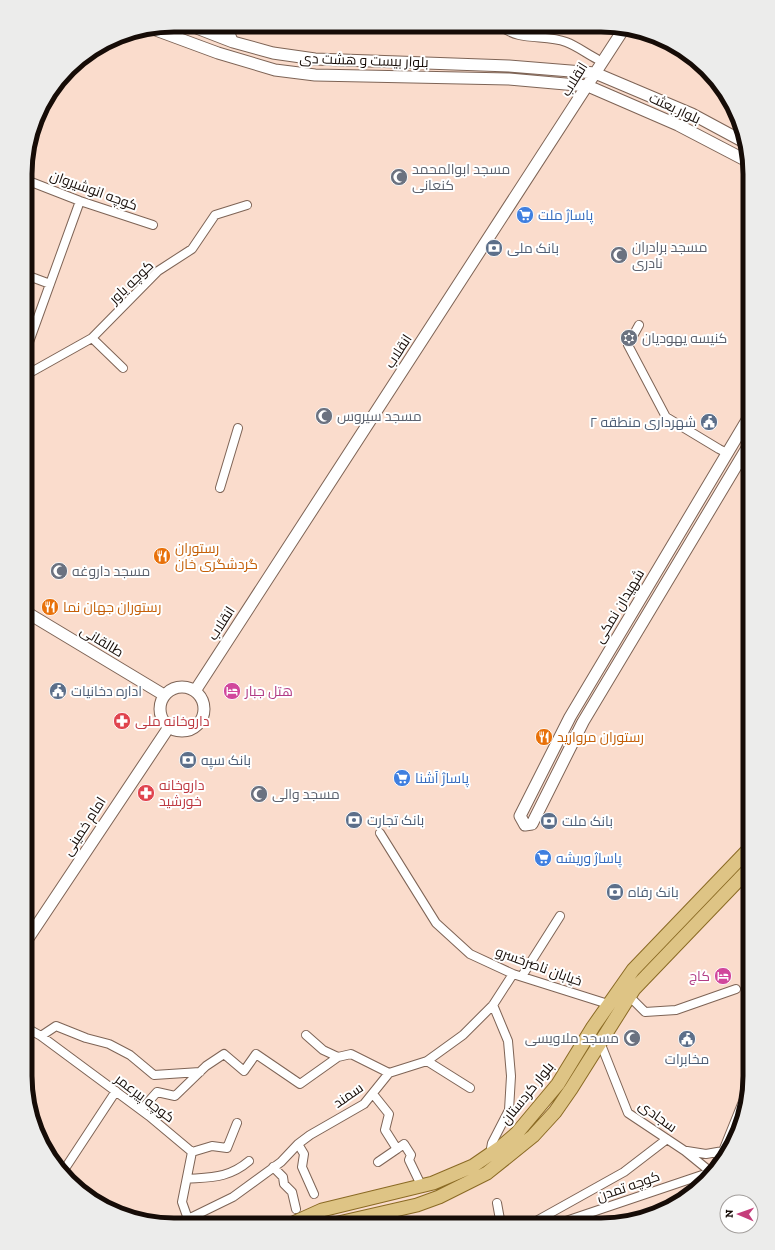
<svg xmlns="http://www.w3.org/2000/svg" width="775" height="1250" font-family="'Zilla Slab',Cairo,serif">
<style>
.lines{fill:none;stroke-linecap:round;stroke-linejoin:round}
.minor-casing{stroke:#7e6456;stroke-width:10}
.tertiary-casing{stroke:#7e6456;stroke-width:12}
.secondary-casing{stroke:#7e6456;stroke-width:13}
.primary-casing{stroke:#8a6a24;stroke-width:15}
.minor{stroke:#fff;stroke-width:8}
.tertiary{stroke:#fff;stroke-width:10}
.secondary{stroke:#fff;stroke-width:11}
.primary{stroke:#dec485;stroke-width:13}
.labels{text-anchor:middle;stroke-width:4;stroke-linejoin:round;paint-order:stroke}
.street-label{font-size:14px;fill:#160c07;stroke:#fff}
.worship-label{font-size:14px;fill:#5b616d;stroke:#fff;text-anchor:start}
.shop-label{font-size:14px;fill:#366cbe;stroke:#fff;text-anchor:start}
.service-label{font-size:14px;fill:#4e5e75;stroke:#fff;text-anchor:start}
.food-label{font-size:14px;fill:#c56008;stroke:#fff;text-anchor:start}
.hotel-label{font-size:14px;fill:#b23c85;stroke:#fff;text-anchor:start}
.health-label{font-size:14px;fill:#be3a42;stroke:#fff;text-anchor:start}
.rim{fill:none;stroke:#160c07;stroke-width:5}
</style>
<rect width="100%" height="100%" fill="#fadccc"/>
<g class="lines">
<defs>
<path id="minor" d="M501 26C519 42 545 34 566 42 577 46 587 54 597 59
M26 180 80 201 153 225
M26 275 50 284
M639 325 628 345 666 417 719 449 727 453
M92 338 123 368
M29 342 80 201
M26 375 92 338 158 271 192 249 215 215 247 205
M220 488 238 428
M380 833 436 923 470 954 513 974 608 1004
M522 976 560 916
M629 996 645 1012 676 1010 736 989
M25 1027 41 1036 149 1116 192 1152 182 1202 188 1219
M306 1035 323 1050 338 1057 351 1054 389 1073
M41 1036 56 1026 86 1038 109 1044 130 1055 154 1075 200 1072
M600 1042 628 1113 685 1151 712 1173
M427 1061 470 1088
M373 1094 389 1114 385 1130 397 1149 404 1144 411 1155 409 1160 422 1187
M141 1110 157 1092 175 1096 206 1066 224 1054 244 1071 256 1054 300 1084 338 1057
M298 1144 304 1154 302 1167 314 1194
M687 1151 706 1154 723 1151
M192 1152 212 1146 227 1148 237 1123
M490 1154 492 1143 509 1110 511 1076 508 1041 493 1005
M378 1162 397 1149
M273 1167 283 1177 284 1184 292 1192 296 1209
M62 1173 116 1091
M187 1179C212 1177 229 1178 249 1161
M706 1180 723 1151 750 1084
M497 1203 501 1225
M183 1224 188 1219 233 1197 281 1162 298 1144 310 1135 364 1104 389 1073 427 1061 463 1035 493 1005 513 974
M529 1225 624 1172 667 1139
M554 1225 711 1172"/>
<path id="tertiary" d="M226 25 233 42"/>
<path id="secondary" d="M189 25 233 42 273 53 315 59 509 66 595 73 692 114 744 142
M153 29 218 53 275 70 315 75 509 79 588 86 678 125 747 161
M750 443 583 722 532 824 525 825 520 816 570 717 750 415
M26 612 164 695
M160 709a22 22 0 1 1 44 0a22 22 0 1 1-44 0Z
M195 691 625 27
M25 943 169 727"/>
<path id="primary" d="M291 1224 322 1210 433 1183 473 1166 502 1146 517 1133 558 1084 593 1027 633 970 750 848
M334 1224 417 1205 439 1197 487 1173 533 1136 555 1112 571 1089 634 989 750 868"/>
</defs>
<use href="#minor" class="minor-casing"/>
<use href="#tertiary" class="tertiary-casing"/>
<use href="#secondary" class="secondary-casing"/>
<use href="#primary" class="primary-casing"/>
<use href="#minor" class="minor"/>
<use href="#tertiary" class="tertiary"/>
<use href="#secondary" class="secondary"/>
<use href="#primary" class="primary"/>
</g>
<defs>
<symbol id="mosque-disc" viewBox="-11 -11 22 22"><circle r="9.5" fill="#6b7280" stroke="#fff"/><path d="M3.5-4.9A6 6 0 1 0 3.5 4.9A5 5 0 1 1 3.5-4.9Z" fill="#fff"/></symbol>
<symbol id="supermarket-disc" viewBox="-11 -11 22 22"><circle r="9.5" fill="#3f7fe0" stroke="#fff"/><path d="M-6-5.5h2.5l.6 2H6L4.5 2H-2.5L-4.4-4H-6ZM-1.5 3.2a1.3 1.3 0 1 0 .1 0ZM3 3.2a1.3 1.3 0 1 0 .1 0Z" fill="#fff"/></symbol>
<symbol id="bank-disc" viewBox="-11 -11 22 22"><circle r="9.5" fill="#5c6f8a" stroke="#fff"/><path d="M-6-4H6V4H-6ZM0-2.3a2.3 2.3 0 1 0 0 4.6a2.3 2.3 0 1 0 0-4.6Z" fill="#fff"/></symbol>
<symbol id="synagogue-disc" viewBox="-11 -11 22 22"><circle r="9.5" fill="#6b7280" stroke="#fff"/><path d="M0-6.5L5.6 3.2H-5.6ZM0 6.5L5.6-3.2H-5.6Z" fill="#fff"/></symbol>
<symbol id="civic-disc" viewBox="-11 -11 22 22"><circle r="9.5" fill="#5c6f8a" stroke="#fff"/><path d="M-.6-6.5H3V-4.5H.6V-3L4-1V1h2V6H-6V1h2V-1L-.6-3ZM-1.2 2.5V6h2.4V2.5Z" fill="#fff"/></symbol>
<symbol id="restaurant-disc" viewBox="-11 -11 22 22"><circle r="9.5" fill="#e8710a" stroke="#fff"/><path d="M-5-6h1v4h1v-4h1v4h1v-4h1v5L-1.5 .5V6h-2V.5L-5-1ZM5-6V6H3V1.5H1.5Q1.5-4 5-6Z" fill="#fff"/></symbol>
<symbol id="hotel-disc" viewBox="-11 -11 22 22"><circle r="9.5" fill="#d1479c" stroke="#fff"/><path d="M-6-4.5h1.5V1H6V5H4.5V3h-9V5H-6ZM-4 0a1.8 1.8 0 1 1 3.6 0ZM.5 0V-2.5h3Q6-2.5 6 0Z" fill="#fff"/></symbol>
<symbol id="pharmacy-disc" viewBox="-11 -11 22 22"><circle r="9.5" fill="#e0444e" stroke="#fff"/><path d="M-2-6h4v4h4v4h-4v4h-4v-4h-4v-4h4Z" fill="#fff"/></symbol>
</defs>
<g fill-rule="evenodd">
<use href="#mosque-disc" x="389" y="167" width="20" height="20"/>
<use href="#supermarket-disc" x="515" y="205" width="20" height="20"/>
<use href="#bank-disc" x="484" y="238" width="20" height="20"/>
<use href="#mosque-disc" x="609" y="245" width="20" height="20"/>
<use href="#synagogue-disc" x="619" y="328" width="20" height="20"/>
<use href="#mosque-disc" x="314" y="406" width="20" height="20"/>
<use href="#civic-disc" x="699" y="412" width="20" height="20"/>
<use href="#restaurant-disc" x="152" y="546" width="20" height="20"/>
<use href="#mosque-disc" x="49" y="561" width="20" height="20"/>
<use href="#restaurant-disc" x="40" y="597" width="20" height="20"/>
<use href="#civic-disc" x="48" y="681" width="20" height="20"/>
<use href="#hotel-disc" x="222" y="681" width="20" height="20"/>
<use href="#pharmacy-disc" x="112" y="711" width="20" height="20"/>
<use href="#restaurant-disc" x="534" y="727" width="20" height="20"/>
<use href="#bank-disc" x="178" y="750" width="20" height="20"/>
<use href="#supermarket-disc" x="392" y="768" width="20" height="20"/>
<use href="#pharmacy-disc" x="136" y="783" width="20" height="20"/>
<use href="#mosque-disc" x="249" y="784" width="20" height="20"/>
<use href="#bank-disc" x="344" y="810" width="20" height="20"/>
<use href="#bank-disc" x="539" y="811" width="20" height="20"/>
<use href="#supermarket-disc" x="533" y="848" width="20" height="20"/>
<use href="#bank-disc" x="605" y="882" width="20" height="20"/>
<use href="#hotel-disc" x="713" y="966" width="20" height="20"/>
<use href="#mosque-disc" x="622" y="1028" width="20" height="20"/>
<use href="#civic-disc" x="677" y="1029" width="20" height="20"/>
</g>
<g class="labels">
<g class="street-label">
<text transform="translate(364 60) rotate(2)" y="5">بلوار بیست و هشت دی</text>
<text transform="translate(574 79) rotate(-58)" y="5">انقلاب</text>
<text transform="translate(675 108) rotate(25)" y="5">بلوار بعثت</text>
<text transform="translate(94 190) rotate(20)" y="5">کوچه انوشیروان</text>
<text transform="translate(131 282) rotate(-44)" y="5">کوچه یاور</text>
<text transform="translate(398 351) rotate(-57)" y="5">انقلاب</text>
<text transform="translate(619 606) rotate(-59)" y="5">شهیدان نمکی</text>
<text transform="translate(221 623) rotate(-57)" y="5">انقلاب</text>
<text transform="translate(102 641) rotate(31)" y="5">طالقانی</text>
<text transform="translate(84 826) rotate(-57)" y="5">امام خمینی</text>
<text transform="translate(539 966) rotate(20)" y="5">خیابان ناصرخسرو</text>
<text transform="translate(527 1093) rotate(-51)" y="5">بلوار کردستان</text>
<text transform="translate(348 1095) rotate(-35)" y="5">سمند</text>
<text transform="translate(145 1098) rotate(37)" y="5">کوچه پیرعمر</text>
<text transform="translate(658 1116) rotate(36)" y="5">سجادی</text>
<text transform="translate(628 1186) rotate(-19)" y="5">کوچه تمدن</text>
</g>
<g class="worship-label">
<text x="412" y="174">مسجد ابوالمحمد<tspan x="412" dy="16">کنعانی</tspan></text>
<text x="632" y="252">مسجد برادران<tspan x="632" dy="16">نادری</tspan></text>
<text x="642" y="343">کنیسه یهودیان</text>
<text x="337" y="421">مسجد سیروس</text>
<text x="72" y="576">مسجد داروغه</text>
<text x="272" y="799">مسجد والی</text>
<text x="619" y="1043" text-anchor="end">مسجد ملاویسی</text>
</g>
<g class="shop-label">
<text x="538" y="220">پاساژ ملت</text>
<text x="415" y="783">پاساژ آشنا</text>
<text x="556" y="863">پاساژ وریشه</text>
</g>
<g class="service-label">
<text x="507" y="253">بانک ملی</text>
<text x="696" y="427" text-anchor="end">شهرداری منطقه ۲</text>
<text x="71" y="696">اداره دخانیات</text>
<text x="201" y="765">بانک سپه</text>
<text x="367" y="825">بانک تجارت</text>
<text x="562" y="826">بانک ملت</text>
<text x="628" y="897">بانک رفاه</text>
<text x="687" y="1064" text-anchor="middle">مخابرات</text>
</g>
<g class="food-label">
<text x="175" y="553">رستوران<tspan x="175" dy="16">گردشگری خان</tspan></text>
<text x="63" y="612">رستوران جهان نما</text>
<text x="557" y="742">رستوران مروارید</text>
</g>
<g class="hotel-label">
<text x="245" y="696">هتل جبار</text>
<text x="710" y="981" text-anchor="end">کاج</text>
</g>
<g class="health-label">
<text x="135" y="726">داروخانه ملی</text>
<text x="159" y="790">داروخانه<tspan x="159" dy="16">خورشید</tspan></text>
</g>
</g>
<path d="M0 0H775V1250H0ZM174 32H601A142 142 0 0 1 743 174V1076A142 142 0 0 1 601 1218H174A142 142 0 0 1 32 1076V174A142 142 0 0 1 174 32Z" fill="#ececeb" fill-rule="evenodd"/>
<path class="rim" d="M174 32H601A142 142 0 0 1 743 174V1076A142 142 0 0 1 601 1218H174A142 142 0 0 1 32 1076V174A142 142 0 0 1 174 32Z"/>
<g transform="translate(739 1214) rotate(272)"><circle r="19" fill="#ffffff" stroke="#a29e9c"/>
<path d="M0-3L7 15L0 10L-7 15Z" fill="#c53d7b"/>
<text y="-6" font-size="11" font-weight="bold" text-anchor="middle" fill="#160c07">N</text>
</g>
</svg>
